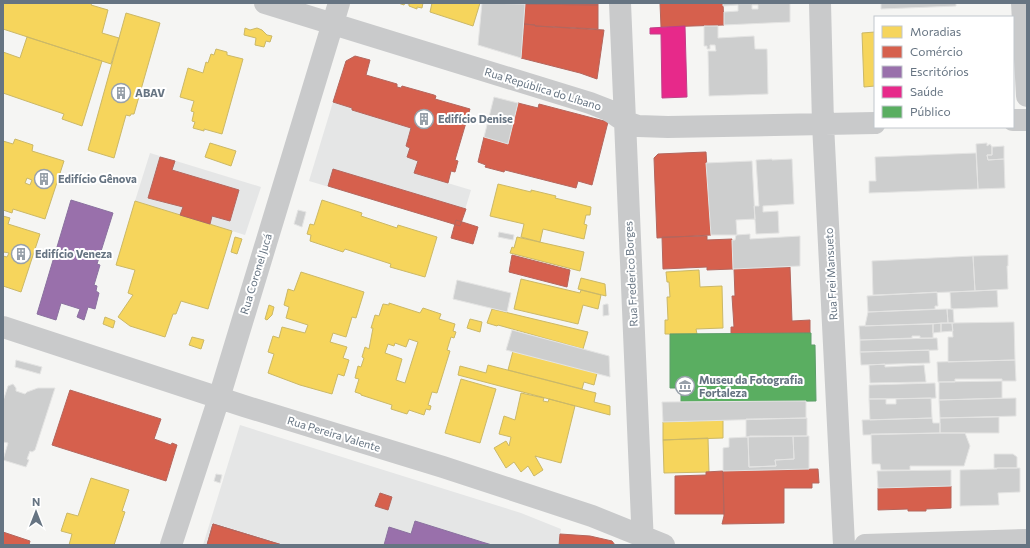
<svg xmlns="http://www.w3.org/2000/svg" width="1030" height="548" font-family="Commissioner,sans-serif">
<style>
.built{fill:#e5e6e6}
.homes{fill:#f6d55c;stroke:#cbb867;fill-rule:evenodd}
.shops{fill:#d6604d;stroke:#b4665d}
.offices{fill:#9970ab;stroke:#8a719f}
.health{fill:#e7298a;stroke:#c04088}
.public{fill:#5aae61;stroke:#5e9d6b}
.building{fill:#cdcece;stroke:#e4e4e3;fill-rule:evenodd}
.lines{fill:none;stroke-linecap:round;stroke-linejoin:round}
.minor{stroke:#c9cacb;stroke-width:22}
.labels{text-anchor:middle;stroke-width:4;stroke-linejoin:round;paint-order:stroke}
.street-label{font-size:11px;fill:#667482;stroke:#fff}
.poi-label{font-size:11px;font-weight:bold;fill:#667482;stroke:#fff;text-anchor:start}
</style>
<rect width="100%" height="100%" fill="#f5f5f3"/>
<path class="built" d="M333 102 352 108V110L411 128 406 146 410 148 407 157 418 161 414 173 471 190 460 226 309 181Z
M150 153 261 187 245 235 135 201Z
M240 425 521 513 561 529 558 545H203Z"/>
<path class="homes" d="M3 3H92L91 5 108 10 102 33 119 38 111 64 3 29Z
M398 3H423L422 8 417 7V9L409 6V4L405 3 404 5Z
M432 3H480L473 26 430 12Z
M126 13 160 23 134 114H131L130 116 126 115 114 158 88 150Z
M245 28 250 30 257 28 262 30 267 35 272 36 270 42 266 41 264 47 255 45 256 38 244 35Z
M875 32V86L864 87 862 33Z
M27 37 102 61 82 126 62 119 64 114 3 93V52L20 58Z
M216 49 227 52V55L243 59 222 134 204 129V131L193 128 195 122 192 121 194 112 191 111 194 101 180 97 188 68 203 73 206 62 208 63 211 54 214 55Z
M15 139 33 145 32 151 64 161 45 219 13 209 12 213 3 210V141L13 144ZM27 178 32 180 30 185 25 183Z
M210 143 236 151 231 166 205 157Z
M498 184 531 192V190L556 196 555 198 591 207 590 215H586L584 224 587 225 584 239 543 229 540 242 521 237 524 224 490 216Z
M322 200 362 213 361 216 397 228 398 225 437 237 425 277 390 267 391 264 345 249 343 252 310 241 311 235 307 234 310 224 314 225Z
M135 201 232 231 208 309 181 301 176 314H173L165 337 130 326 118 317 133 295 128 293 135 270 116 265Z
M3 216 10 218 8 224 40 234 21 292 3 286V256L7 257 9 253 4 252 3 255Z
M235 237 242 239 237 254 231 252Z
M517 237 584 252 580 271 510 253 512 247 514 248Z
M699 270 700 287 722 286 723 328 696 329 697 334H665V320H668L667 297H670L669 282H667L666 272Z
M301 272 364 292 356 318 352 317 346 337 333 333 330 342 347 347 343 358 349 360 344 376 338 374 332 394 300 385 268 373 274 354 268 352 273 336 279 338 282 327 305 333 308 325 286 318 289 307 284 305 288 289 294 291Z
M581 278 605 284 606 296 578 289Z
M521 279 580 293 581 290 601 295 598 309 583 305 578 324 514 309Z
M389 303 420 313 423 308 441 314 439 319 455 324 453 331 456 332 454 338 451 337 447 350 450 351 437 393 432 392 428 405 431 406 430 410 426 409 424 415 409 410 407 414 391 409 392 405 361 395V394L355 392 359 379 355 378 358 366 361 367 364 358 362 357 365 347 369 349 373 328H371L375 315 379 316 383 304 389 305ZM409 339 418 342 405 383 396 380 402 359 385 353 388 344 394 346 395 343 406 347Z
M269 305 274 307 272 315 267 320 265 319Z
M492 309 588 332 583 349 498 325 497 326 487 323Z
M105 317 115 321 113 328 103 324Z
M470 319 482 322 480 332 467 328Z
M192 337 204 340 201 349 189 345Z
M513 351 597 373 594 385 584 382 582 389 508 370Z
M488 365 596 393 594 402 610 406V415L458 375 460 366 486 373Z
M461 379 496 389 480 443 445 433Z
M521 393 544 398 543 401 548 402 549 399 575 406 561 463 535 456 543 470 534 476 528 466 521 472 514 462 506 468 494 448 506 441 509 446 511 437 499 434 504 416 515 420Z
M723 420V438L663 440V422Z
M708 438 709 472 664 473 663 440Z
M91 478 129 490 122 511 125 512 114 545H69L72 534 61 531 67 513 78 516Z"/>
<path class="shops" d="M519 3H598V5L525 4Z
M660 3H723L724 25 661 27Z
M525 4 598 5V29L535 26V25L524 24Z
M524 24 535 25V26L604 30 597 79 580 73 521 58Z
M355 56 370 60 366 75 397 84V87L401 88 402 86 434 95 436 96 435 99 470 109 455 160 458 161 455 172 451 171 448 183 414 173 418 161 407 157 410 148 406 146 411 128 352 110V108L333 102 346 61Z
M518 103 538 108 539 104 608 122 592 185 578 181 576 188 509 171 505 170 504 172 485 167 486 165 478 162 484 137 508 144Z
M706 152 711 235 657 238 654 158 658 154Z
M160 157 175 161 172 170 239 190 230 221 212 216 210 224 180 215 183 207 148 198Z
M333 169 466 209 460 226 328 186Z
M456 220 478 227 473 244 451 238Z
M707 236V240L732 239 733 269 707 270V267L663 269 662 237Z
M512 255 570 270 567 287 509 272Z
M790 267 792 321 810 320V333L731 334V327H734L732 296H735L734 269Z
M70 390 161 419 154 439 171 445 172 443 177 445 166 481 52 445Z
M818 469 819 483H812V488H784V523L722 524 724 516 723 471Z
M723 471 724 514H675V476L706 475V472Z
M951 486V508L926 509V511H908V509L878 510V488Z
M380 493 392 497 388 510 375 506Z
M213 524 282 545H207Z
M213 524 282 545H207Z
M3 532 30 541 29 545H3Z
M560 534 590 536 612 541 615 545H559Z"/>
<path class="offices" d="M71 200 113 213 97 264 100 265 94 285 97 286 96 291 99 293 95 309 88 307 84 320 77 317 80 309 61 303 56 320 37 314Z
M415 521 482 542 492 545H384L389 527 411 534Z"/>
<path class="health" d="M685 26 687 97 662 98 661 34H650V28Z"/>
<path class="public" d="M811 333V345H815L816 401 681 402V388H670V334Z"/>
<path class="building" d="M482 3 525 4 521 58 478 45Z
M723 3H790V22L724 25V12L738 11V5L723 6ZM752 5H758V9H752Z
M881 3H956V6L881 9Z
M704 26H718V38L754 36 755 49H767L768 94 709 96 708 51H716L715 45H710V49H707V46H704Z
M494 97 518 103 508 144 484 137Z
M987 143V146L990 144 992 147V155H987L988 160 1004 159 1005 188 978 189 976 144Z
M1004 146V159L988 160 987 155H992V147Z
M976 153 978 189 869 193V181H876L875 157Z
M772 159V160L792 159 794 204 763 206V212L778 211 779 233 756 234 754 206H759L756 160Z
M752 161 755 219 736 220 737 235H711L706 163Z
M298 210 306 212 302 227 294 224Z
M499 232 514 235 513 240 498 237Z
M750 234V239L800 236V266L733 269 732 240H735L736 235Z
M1008 255V266H1007L1008 289 975 291 973 256Z
M973 256 975 291 873 295 872 261Z
M457 280 511 293 507 312 453 299Z
M997 290 998 307 951 309 950 292Z
M937 292 938 306H935V309L868 312 867 296Z
M606 304H608L609 315 603 316V305Z
M947 309H953L954 323H948Z
M947 309 948 323 865 326 868 312Z
M1014 322 1015 360 948 362V337H953L952 323Z
M941 323V332L933 333V324Z
M941 323H952L953 331 941 332Z
M933 324V338H920V336H912V338L860 340 859 326Z
M512 330 609 356 610 377 506 350Z
M937 338 938 350 860 352V340Z
M929 350 930 363 861 365 860 352Z
M16 360 42 367 40 374 15 367Z
M1015 360 1016 381H1002V379H955V382H938L937 362Z
M885 364V367L924 365 926 382 870 383 869 365Z
M1002 381V398L939 400V382Z
M935 383 936 398 869 399V385Z
M13 384 16 388V391L25 394 27 392 38 388H55L35 450 32 452 30 451 27 459 29 460 26 467 3 460 8 443 3 442V401L8 386Z
M931 398 932 418 870 420 869 399H886V404H896V399Z
M1016 398V416L940 418 939 400Z
M806 401V418L663 422 662 402Z
M999 417V433H940V418Z
M807 418V436L746 437V419Z
M932 418 933 423H940V433L863 435 862 420Z
M940 433H965L970 446 964 466H910V470H881L880 464H872L871 434Z
M750 436H793L794 459 775 460 776 466 749 467 748 437Z
M793 436H809V469L723 471V448L729 447V438L748 437 749 467H751L776 466 775 460 794 459Z
M994 454H1013L1017 457V468H994Z
M997 468H1020V492L998 493 999 505 960 506V470L997 469Z
M951 470V486L878 488 877 471Z
M216 474 222 475 220 483 214 481Z"/>
<g class="lines">
<path class="minor" d="M265 3 590 103 608 110 624 121 638 126 668 127 875 123
M620 3 643 545
M820 3 823 124 844 545
M1022 3 1027 96
M1013 120H1027
M3 327 244 406 443 467 592 516 664 545
M171 545 219 398 339 3
M865 545 1027 540"/>
</g>
<defs>
<symbol id="building-ring" viewBox="-11 -11 22 22"><circle r="9.5" fill="#fff" stroke="#98a1aa" stroke-width="1.5"/><path d="M-4-6H4V6H1V3H-1V6H-4ZM-2.5-4.3h1.7v1.8h-1.7ZM.8-4.3h1.7v1.8H.8ZM-2.5-1h1.7V.8h-1.7ZM.8-1h1.7V.8H.8Z" fill="#98a1aa"/></symbol>
<symbol id="museum-ring" viewBox="-11 -11 22 22"><circle r="9.5" fill="#fff" stroke="#98a1aa" stroke-width="1.5"/><path d="M0-6L6-3V-2H-6V-3ZM-5-1h2V3h-2ZM-1-1h2V3h-2ZM3-1h2V3H3ZM-6 4H6V6H-6Z" fill="#98a1aa"/></symbol>
</defs>
<g fill-rule="evenodd">
<use href="#building-ring" x="110" y="82" width="22" height="22"/>
<use href="#building-ring" x="413" y="108" width="22" height="22"/>
<use href="#building-ring" x="33" y="168" width="22" height="22"/>
<use href="#building-ring" x="10" y="243" width="22" height="22"/>
<use href="#museum-ring" x="674" y="375" width="22" height="22"/>
</g>
<g class="labels">
<g class="street-label">
<text transform="translate(543 89) rotate(17)" y="4">Rua República do Líbano</text>
<text transform="translate(256 274) rotate(-73)" y="4">Rua Coronel Jucá</text>
<text transform="translate(631 274) rotate(-93)" y="4">Rua Frederico Borges</text>
<text transform="translate(831 274) rotate(-93)" y="4">Rua Frei Mansueto</text>
<text transform="translate(334 434) rotate(17)" y="4">Rua Pereira Valente</text>
</g>
<g class="poi-label">
<text x="135" y="97">ABAV</text>
<text x="438" y="123">Edifício Denise</text>
<text x="58" y="183">Edifício Gênova</text>
<text x="35" y="258">Edifício Veneza</text>
<text x="699" y="384">Museu da Fotografia<tspan x="699" dy="13">Fortaleza</tspan></text>
</g>
</g>
<rect width="1030" height="548" fill="none" stroke="#667482" stroke-width="8"/>
<rect x="874" y="16" width="140" height="112" fill="#ffffff" stroke="#c2c7cd"/>
<rect x="882" y="26" width="20" height="12" fill="#f6d55c" stroke="#c2c7cd"/>
<text x="910" y="36" font-size="12" fill="#667482">Moradias</text>
<rect x="882" y="46" width="20" height="12" fill="#d6604d" stroke="#c2c7cd"/>
<text x="910" y="56" font-size="12" fill="#667482">Comércio</text>
<rect x="882" y="66" width="20" height="12" fill="#9970ab" stroke="#c2c7cd"/>
<text x="910" y="76" font-size="12" fill="#667482">Escritórios</text>
<rect x="882" y="86" width="20" height="12" fill="#e7298a" stroke="#c2c7cd"/>
<text x="910" y="96" font-size="12" fill="#667482">Saúde</text>
<rect x="882" y="106" width="20" height="12" fill="#5aae61" stroke="#c2c7cd"/>
<text x="910" y="116" font-size="12" fill="#667482">Público</text>
<g transform="translate(36 512)" stroke="#ffffff" stroke-width="3" paint-order="stroke">
<path d="M0-3L7 15L0 10L-7 15Z" fill="#667482"/>
<text y="-6" font-size="11" font-weight="bold" text-anchor="middle" fill="#667482">N</text>
</g>
</svg>
